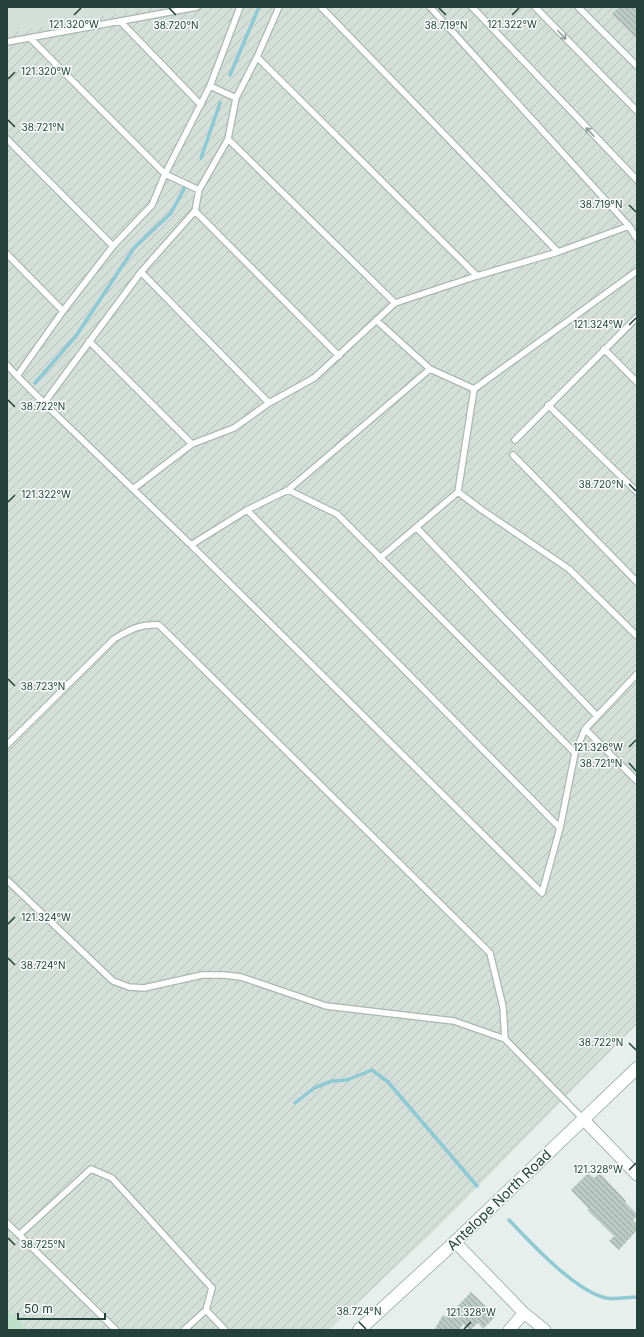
<svg xmlns="http://www.w3.org/2000/svg" width="644" height="1337" font-family="Inter,sans-serif">
<style>
.built{fill:#d4dfda}
.industrial{fill:url(#industrial-furrows)}
.grass{fill:url(#grass-tufts)}
.lines{fill:none;stroke-linecap:round;stroke-linejoin:round}
.stream{stroke:#8ec9d4;stroke-width:3.5}
.building{fill:url(#building-back-hatch)}
.service-casing{stroke:#a8b8b2;stroke-width:8}
.minor-casing{stroke:#a8b8b2;stroke-width:13}
.secondary-casing{stroke:#a4bbb3;stroke-width:14}
.service{stroke:#fff;stroke-width:5.5}
.minor{stroke:#fff;stroke-width:11}
.secondary{stroke:#fff;stroke-width:12}
.oneway{stroke:#92a09c}
.ticks{fill:none;stroke:#24423a;stroke-width:1.5}
.labels{text-anchor:middle;stroke-width:3;stroke-linejoin:round;paint-order:stroke}
.street-label{font-size:14px;fill:#24423a;stroke:#f7fbf9}
.ticks-label{font-size:10px;text-anchor:middle;fill:#24423a;stroke:#f7fbf9;stroke-width:3;stroke-linejoin:round;paint-order:stroke}
</style>
<defs>
<pattern id="industrial-furrows" width="10" height="10" patternUnits="userSpaceOnUse"><rect width="10" height="10" fill="#d4dfda"/><path d="M-1 1l2-2M0 10L10 0M9 11l2-2" fill="none" stroke="#b6c1bc"/></pattern>
<pattern id="grass-tufts" width="24" height="20" patternUnits="userSpaceOnUse"><rect width="24" height="20" fill="#bfe0c8"/><path d="M3 7l-1-3M5 7V3M7 7l1-3M15 17l-1-3M17 17v-4M19 17l1-3" fill="none" stroke="#a4c1ad"/></pattern>
<pattern id="building-back-hatch" width="6" height="6" patternUnits="userSpaceOnUse"><rect width="6" height="6" fill="#bbcac4"/><path d="M-1 5l2 2M0 0l6 6M5-1l2 2" fill="none" stroke="#98a6a0"/></pattern>
</defs>
<rect width="100%" height="100%" fill="#e6efeb"/>
<path class="built" d="M7 7H155L7 33Z"/>
<path class="industrial" d="M155 7H637V1024L437 1228 329 1330H28L7 1309V33Z"/>
<path class="grass" d="M7 1309 28 1330H7Z"/>
<g class="lines">
<path class="stream" d="M230 75 259 7
M201 158 220 103
M35 383 76 336 134 248 171 213 185 187
M295 1103 314 1088 332 1081 347 1080 372 1070 388 1082 477 1186
M509 1220C531 1243 575 1291 606 1298 617 1300 627 1297 637 1297"/>
</g>
<path class="building" d="M619 7H637V39L612 14Z
M588 1173 594 1178 600 1173 626 1201 625 1202 637 1214 633 1221 637 1224V1230L619 1250 609 1241 614 1236 587 1210 589 1209 571 1190Z
M471 1292 496 1316 483 1329 478 1323 470 1330 463 1324 459 1330H434L443 1315 447 1317Z"/>
<g class="lines">
<defs>
<path id="service" d="M279 7 257 57 236 98 228 139 199 190 195 211 141 272 44 403 133 489 192 444 234 428 269 403 314 378 395 303 477 276 558 252 629 226 430 7
M321 7 558 252
M472 7 637 180
M535 7 637 111
M578 7 637 66
M120 21 201 105
M30 38 165 174 199 190
M7 42 197 7
M257 57 477 276
M210 86 236 98
M7 139 113 246
M228 139 395 303
M195 211 339 356
M629 226 637 239
M7 254 63 311
M141 272 269 403
M376 320 430 369
M89 341 192 444
M604 349 637 382
M7 365 17 376 63 311 113 246 152 205 165 174 210 86 240 7
M17 376 44 403
M548 405 637 492
M515 440 637 317
M513 455 637 582
M133 489 191 545
M288 490 430 369 474 389
M458 492 474 389 637 271
M247 510 560 828
M416 527 597 716
M380 558 458 492 482 510 569 569 637 636
M585 729 637 674
M7 745 114 639C129 630 142 623 159 625L490 953 503 1007 505 1039
M575 753 337 514 288 490 247 510 191 545 542 893 560 828 575 753 585 729 637 781
M7 880 113 981 129 987 144 988 202 975H224L241 977 326 1006 454 1021 505 1039 583 1119
M7 1223 116 1330
M19 1235 91 1169 112 1178 212 1288 206 1310 184 1330
M206 1310 225 1330"/>
<path id="minor" d="M583 1119 637 1175
M455 1242 524 1313 545 1330
M509 1330 524 1313"/>
<path id="secondary" d="M359 1330 455 1242 637 1068"/>
</defs>
<use href="#service" class="service-casing"/>
<use href="#minor" class="minor-casing"/>
<use href="#secondary" class="secondary-casing"/>
<use href="#service" class="service"/>
<use href="#minor" class="minor"/>
<use href="#secondary" class="secondary"/>
</g>
<defs><path id="oneway-shaft" d="M-6 0H5M1.5-3L5.5 0L1.5 3" fill="none" stroke-width="1.6" stroke-linecap="round" stroke-linejoin="round"/></defs>
<g class="oneway">
<use href="#oneway-shaft" transform="translate(562 35) rotate(46)"/>
<use href="#oneway-shaft" transform="translate(590 132) rotate(-133)"/>
</g>
<path class="ticks" d="M169 8 176 15M439 8 446 15M74 15 81 8M512 15 519 8M8 79 15 72M8 120 15 127M629 205 636 212M629 325 636 318M8 400 15 407M629 484 636 491M8 502 15 495M8 679 15 686M629 747 636 740M629 763 636 771M8 924 15 917M8 958 15 965M629 1043 636 1050M629 1170 636 1163M8 1238 15 1245M359 1322 366 1329M464 1329 471 1322"/>
<g class="labels">
<g class="street-label">
<text transform="translate(499 1200) rotate(-44)" y="5">Antelope North Road</text>
</g>
</g>
<g class="ticks-label">
<text x="74" y="28">121.320°W</text>
<text x="512" y="28">121.322°W</text>
<text x="176" y="29">38.720°N</text>
<text x="446" y="29">38.719°N</text>
<text x="46" y="75">121.320°W</text>
<text x="43" y="131">38.721°N</text>
<text x="601" y="208">38.719°N</text>
<text x="598" y="328">121.324°W</text>
<text x="43" y="410">38.722°N</text>
<text x="601" y="488">38.720°N</text>
<text x="46" y="498">121.322°W</text>
<text x="43" y="690">38.723°N</text>
<text x="598" y="751">121.326°W</text>
<text x="601" y="767">38.721°N</text>
<text x="46" y="921">121.324°W</text>
<text x="43" y="969">38.724°N</text>
<text x="601" y="1046">38.722°N</text>
<text x="598" y="1173">121.328°W</text>
<text x="43" y="1248">38.725°N</text>
<text x="359" y="1315">38.724°N</text>
<text x="471" y="1316">121.328°W</text>
</g>
<rect width="644" height="1337" fill="none" stroke="#24423a" stroke-width="16"/>
<path d="M18 1313v6h87v-6" fill="none" stroke="#24423a" stroke-width="2"/>
<text x="24" y="1313" font-size="12" fill="#24423a" stroke="#f7fbf9" stroke-width="3" paint-order="stroke">50 m</text>
</svg>
